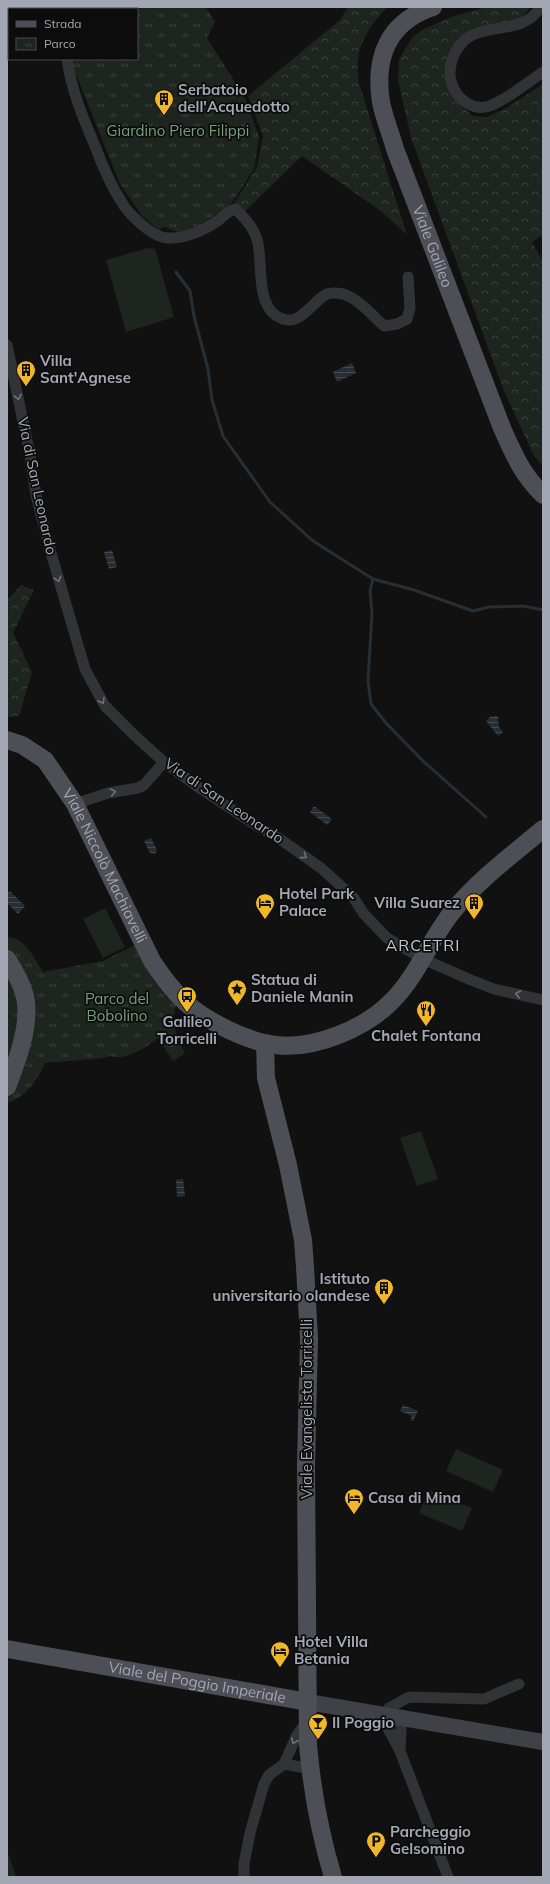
<svg xmlns="http://www.w3.org/2000/svg" width="550" height="1884" font-family="Mulish,sans-serif">
<style>
.green{fill:#1d251e}
.forest{fill:url(#forest-crowns)}
.park{fill:url(#park-tufts)}
.water{fill:url(#water-rules)}
.lines{fill:none;stroke-linecap:round;stroke-linejoin:round}
.stream{stroke:#272f36;stroke-width:3}
.street{stroke:#323337;stroke-width:11}
.secondary{stroke:#404147;stroke-width:16}
.primary{stroke:#4e4f56;stroke-width:18}
.oneway{stroke:#70737b}
.labels{text-anchor:middle;stroke-width:3.5;stroke-linejoin:round;paint-order:stroke}
.poi-label{font-size:15px;font-weight:bold;fill:#a2a7b3;stroke:#0c0c0d;text-anchor:start}
.park-label{font-size:15px;fill:#799e7d;stroke:#0c0c0d}
.street-label{font-size:15px;fill:#a2a7b3;stroke:#0c0c0d}
.neighbourhood-label{font-size:16px;letter-spacing:1px;fill:#c3c6cf;stroke:#0c0c0d}
</style>
<defs>
<pattern id="forest-crowns" width="20" height="18" patternUnits="userSpaceOnUse"><rect width="20" height="18" fill="#1d251e"/><path d="M2 6a3 3 0 1 1 6 0M12 15a3 3 0 1 1 6 0" fill="none" stroke="#3b423c"/></pattern>
<pattern id="park-tufts" width="24" height="20" patternUnits="userSpaceOnUse"><rect width="24" height="20" fill="#1d251e"/><path d="M3 7l-1-3M5 7V3M7 7l1-3M15 17l-1-3M17 17v-4M19 17l1-3" fill="none" stroke="#3b423c"/></pattern>
<pattern id="water-rules" width="6" height="5" patternUnits="userSpaceOnUse"><rect width="6" height="5" fill="#272f36"/><path d="M0 2.5h6" fill="none" stroke="#434a51"/></pattern>
</defs>
<rect width="100%" height="100%" fill="#111112"/>
<path class="green" d="M148 248 155 249 174 317 126 332 106 260Z
M105 908 125 947 103 958 83 919Z
M421 1131 438 1179 417 1186 400 1138Z
M456 1449 503 1470 493 1492 446 1471Z
M429 1490 472 1508 462 1531 419 1513Z
M9 1855 16 1877H7V1856Z"/>
<path class="forest" d="M348 7H388C375 18 358 43 358 61 357 68 358 76 359 83L407 235 381 211 302 156 240 216 231 208 257 167 263 136 248 96 340 20Z
M487 7H531L521 18 459 39 449 90 456 102 473 116 487 117 506 108 543 84V235L532 242 543 262V466L534 456 504 391 411 138 398 80 399 59 412 38 422 30 454 16Z
M21 585 34 590 13 633 32 672 19 716 7 717V600Z"/>
<path class="park" d="M69 7H206L215 22 207 38 245 98 259 137 254 169 231 204 196 229 178 234 176 231 164 227 159 230 142 216 120 184 71 62V59H137V9H69Z
M7 937C26 938 34 958 43 972L103 961 139 943 178 1000C170 1019 175 1036 185 1053L173 1061 158 1038C147 1047 136 1054 122 1057 115 1058 111 1054 104 1058L45 1063C37 1081 26 1097 7 1103V1096L29 1030 7 953Z
M7 968 17 983 21 1019 7 1076Z"/>
<path class="water" d="M352 363 356 373 337 382 333 372Z
M112 550 117 567 109 569 104 552Z
M496 715 499 718 498 719 499 727 503 732 498 736 486 721 491 716 494 717Z
M314 806 332 819 327 825 310 812Z
M151 838 157 850 155 854 150 853 144 841Z
M10 891 25 906 18 914 7 903V894Z
M183 1179 185 1196 177 1197 176 1180Z
M403 1405 418 1411 413 1421 410 1420 412 1416 400 1411Z"/>
<g class="lines">
<path class="stream" d="M176 272 190 291 194 316 208 369 212 400 223 436 270 502 313 541 373 579 414 590 473 611 489 607 523 606 543 610
M373 579 370 591 372 613 368 681 371 704 386 723 422 760 486 817"/>
<path class="street" d="M64 7V9
M540 7C524 37 481 20 461 44 452 54 447 72 452 84 457 100 475 113 492 105 510 97 527 83 543 72
M67 59C71 89 83 118 95 146 102 165 110 184 121 201 128 214 153 238 168 238 185 239 205 230 219 220 225 215 228 210 236 209 244 218 253 226 257 239 263 260 256 299 274 314 297 332 309 305 325 295 330 292 338 293 343 294 359 299 372 315 384 326L397 324 407 319 410 308 408 277
M7 345 30 455 36 495 49 546 85 669 105 706 134 735 164 762 201 789 254 824 277 837 321 868 353 897 364 914 387 938 423 959 471 980 494 989 543 1000
M75 804 108 793 138 788 144 785 164 762
M400 1751 401 1726 403 1718
M284 1764 311 1769
M244 1877V1864L250 1833 264 1784 269 1775 284 1764 297 1735 308 1720
M448 1877 400 1751 386 1725 389 1708 409 1697 484 1699 519 1684"/>
<path class="secondary" d="M308 1702 543 1742"/>
<g class="primary">
<path id="s1" d="M433 7C388 22 374 57 381 102 384 118 391 134 395 149L502 428C514 455 522 474 543 495"/>
<path id="s2" d="M7 740 22 745 45 760 75 804 152 961C162 976 173 991 186 1003 208 1022 248 1042 276 1045 314 1050 366 1028 392 1001 418 975 430 939 453 911 478 880 512 855 543 829"/>
<path d="M7 959C15 972 24 987 26 1002 29 1030 17 1061 7 1087"/>
<path d="M265 1043 266 1078 288 1165 303 1240 305 1267 309 1338 306 1466 308 1745C312 1790 320 1834 333 1877"/>
<path id="s3" d="M7 1649 308 1702"/>
</g>
</g>
<defs><path id="oneway-chevron" d="M-2-3.5L2.5 0L-2 3.5" fill="none" stroke-width="1.6" stroke-linecap="round" stroke-linejoin="round"/></defs>
<g class="oneway">
<use href="#oneway-chevron" transform="translate(18 397) rotate(78)"/>
<use href="#oneway-chevron" transform="translate(58 579) rotate(73)"/>
<use href="#oneway-chevron" transform="translate(102 701) rotate(60)"/>
<use href="#oneway-chevron" transform="translate(113 792) rotate(-12)"/>
<use href="#oneway-chevron" transform="translate(304 856) rotate(36)"/>
<use href="#oneway-chevron" transform="translate(518 994) rotate(-169)"/>
<use href="#oneway-chevron" transform="translate(294 1741) rotate(116)"/>
</g>
<defs>
<symbol id="building-pin" viewBox="-11 -11 22 30"><path d="M0 17L-7.5 6A9.5 9.5 0 1 1 7.5 6Z" fill="#f1b72b" stroke="#0c0c0d"/><path d="M-4-6H4V6H1V3H-1V6H-4ZM-2.5-4.3h1.7v1.8h-1.7ZM.8-4.3h1.7v1.8H.8ZM-2.5-1h1.7V.8h-1.7ZM.8-1h1.7V.8H.8Z" fill="#111"/></symbol>
<symbol id="hotel-pin" viewBox="-11 -11 22 30"><path d="M0 17L-7.5 6A9.5 9.5 0 1 1 7.5 6Z" fill="#f1b72b" stroke="#0c0c0d"/><path d="M-6-4.5h1.5V1H6V5H4.5V3h-9V5H-6ZM-4 0a1.8 1.8 0 1 1 3.6 0ZM.5 0V-2.5h3Q6-2.5 6 0Z" fill="#111"/></symbol>
<symbol id="sight-pin" viewBox="-11 -11 22 30"><path d="M0 17L-7.5 6A9.5 9.5 0 1 1 7.5 6Z" fill="#f1b72b" stroke="#0c0c0d"/><path d="M0-6L1.8-2.2L6-1.7L2.9 1.2L3.7 5.4L0 3.3L-3.7 5.4L-2.9 1.2L-6-1.7L-1.8-2.2Z" fill="#111"/></symbol>
<symbol id="bus-pin" viewBox="-11 -11 22 30"><path d="M0 17L-7.5 6A9.5 9.5 0 1 1 7.5 6Z" fill="#f1b72b" stroke="#0c0c0d"/><path d="M-5-6H5V4H4V6H2V4H-2V6H-4V4H-5ZM-3.5-4V0h7V-4ZM-3.5 1.2v1.5H-2V1.2ZM2 1.2v1.5H3.5V1.2Z" fill="#111"/></symbol>
<symbol id="restaurant-pin" viewBox="-11 -11 22 30"><path d="M0 17L-7.5 6A9.5 9.5 0 1 1 7.5 6Z" fill="#f1b72b" stroke="#0c0c0d"/><path d="M-5-6h1v4h1v-4h1v4h1v-4h1v5L-1.5 .5V6h-2V.5L-5-1ZM5-6V6H3V1.5H1.5Q1.5-4 5-6Z" fill="#111"/></symbol>
<symbol id="bar-pin" viewBox="-11 -11 22 30"><path d="M0 17L-7.5 6A9.5 9.5 0 1 1 7.5 6Z" fill="#f1b72b" stroke="#0c0c0d"/><path d="M-6-5H6L.8 .8V4.5H3.5V6h-7V4.5H-.8V.8Z" fill="#111"/></symbol>
<symbol id="parking-pin" viewBox="-11 -11 22 30"><path d="M0 17L-7.5 6A9.5 9.5 0 1 1 7.5 6Z" fill="#f1b72b" stroke="#0c0c0d"/><path d="M-3.5-5.5H1a3.5 3.5 0 0 1 0 7H-1V5.5H-3.5ZM-1-3.4V-.6H.8a1.4 1.4 0 0 0 0-2.8Z" fill="#111"/></symbol>
</defs>
<g fill-rule="evenodd">
<use href="#building-pin" x="153" y="88" width="22" height="30"/>
<use href="#building-pin" x="15" y="359" width="22" height="30"/>
<use href="#hotel-pin" x="254" y="892" width="22" height="30"/>
<use href="#building-pin" x="463" y="892" width="22" height="30"/>
<use href="#sight-pin" x="226" y="978" width="22" height="30"/>
<use href="#bus-pin" x="176" y="985" width="22" height="30"/>
<use href="#restaurant-pin" x="415" y="999" width="22" height="30"/>
<use href="#building-pin" x="373" y="1277" width="22" height="30"/>
<use href="#hotel-pin" x="343" y="1487" width="22" height="30"/>
<use href="#hotel-pin" x="269" y="1640" width="22" height="30"/>
<use href="#bar-pin" x="307" y="1712" width="22" height="30"/>
<use href="#parking-pin" x="365" y="1830" width="22" height="30"/>
</g>
<g class="labels">
<g class="poi-label">
<text x="178" y="95">Serbatoio<tspan x="178" dy="17">dell'Acquedotto</tspan></text>
<text x="40" y="366">Villa<tspan x="40" dy="17">Sant'Agnese</tspan></text>
<text x="279" y="899">Hotel Park<tspan x="279" dy="17">Palace</tspan></text>
<text x="460" y="908" text-anchor="end">Villa Suarez</text>
<text x="251" y="985">Statua di<tspan x="251" dy="17">Daniele Manin</tspan></text>
<text x="187" y="1027" text-anchor="middle">Galileo<tspan x="187" dy="17">Torricelli</tspan></text>
<text x="426" y="1041" text-anchor="middle">Chalet Fontana</text>
<text x="370" y="1284" text-anchor="end">Istituto<tspan x="370" dy="17">universitario olandese</tspan></text>
<text x="368" y="1503">Casa di Mina</text>
<text x="294" y="1647">Hotel Villa<tspan x="294" dy="17">Betania</tspan></text>
<text x="332" y="1728">Il Poggio</text>
<text x="390" y="1837">Parcheggio<tspan x="390" dy="17">Gelsomino</tspan></text>
</g>
<g class="park-label">
<text x="178" y="136">Giardino Piero Filippi</text>
<text x="117" y="1004">Parco del<tspan x="117" dy="17">Bobolino</tspan></text>
</g>
<g class="street-label">
<text dy="5" stroke="none"><textPath href="#s1" startOffset="273">Viale Galileo</textPath></text>
<text transform="translate(37 486) rotate(78)" y="5">Via di San Leonardo</text>
<text transform="translate(224 801) rotate(34)" y="5">Via di San Leonardo</text>
<text dy="5" stroke="none"><textPath href="#s2" startOffset="165">Viale Niccolò Machiavelli</textPath></text>
<text transform="translate(307 1409) rotate(-90)" y="5">Viale Evangelista Torricelli</text>
<text dy="5" stroke="none"><textPath href="#s3" startOffset="193">Viale del Poggio Imperiale</textPath></text>
</g>
<g class="neighbourhood-label">
<text x="423" y="951">ARCETRI</text>
</g>
</g>
<rect width="550" height="1884" fill="none" stroke="#a2a7b3" stroke-width="16"/>
<rect x="8" y="8" width="130" height="52" fill="#0c0c0d" stroke="#484a4f"/>
<rect x="16" y="21" width="20" height="6" fill="#4e4f56" stroke="#484a4f"/>
<text x="44" y="28" font-size="12" fill="#a2a7b3">Strada</text>
<rect x="16" y="38" width="20" height="12" fill="url(#park-tufts)" stroke="#484a4f"/>
<text x="44" y="48" font-size="12" fill="#a2a7b3">Parco</text>
</svg>
